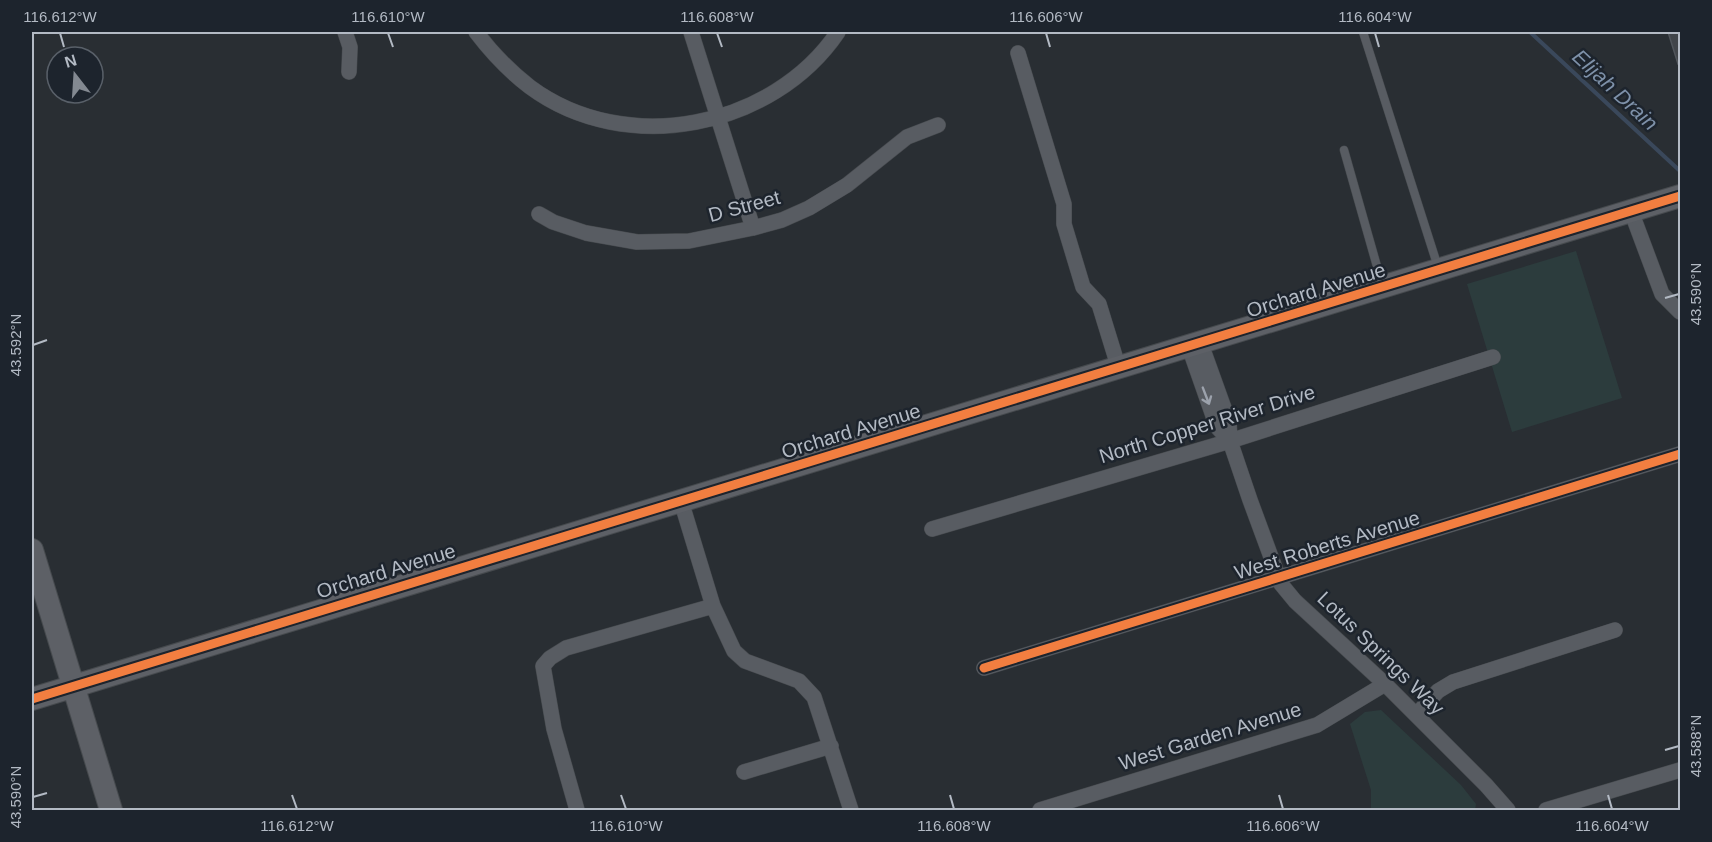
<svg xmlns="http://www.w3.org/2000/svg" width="1712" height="842" font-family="Helvetica,sans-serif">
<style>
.park{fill:#2c3c3d}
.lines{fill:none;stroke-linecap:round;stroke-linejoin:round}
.stream{stroke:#3a485b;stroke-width:4}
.building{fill:#41454a;stroke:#50555b;stroke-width:1.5}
.lane-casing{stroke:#464a4e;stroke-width:9}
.street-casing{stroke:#464a4e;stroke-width:16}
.secondary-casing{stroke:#464a4e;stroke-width:24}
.lane{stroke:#585c62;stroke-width:8}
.street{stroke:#585c62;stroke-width:15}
.secondary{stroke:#5d6066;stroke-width:22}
.cycleway-casing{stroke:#1d242d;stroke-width:13}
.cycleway{stroke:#f27e40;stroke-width:9}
.oneway{stroke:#9ca2ac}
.ticks{fill:none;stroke:#b3bac4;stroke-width:2}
.labels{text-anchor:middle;stroke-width:5;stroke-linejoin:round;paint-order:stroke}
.street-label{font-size:20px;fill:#b3bac4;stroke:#1d242d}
.water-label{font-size:21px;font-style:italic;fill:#7e91a9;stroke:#1d242d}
.neatline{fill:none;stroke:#b3bac4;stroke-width:2}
.ticks-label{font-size:15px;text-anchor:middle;fill:#b3bac4}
</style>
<rect width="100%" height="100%" fill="#292e33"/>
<path class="park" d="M1576 251 1622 398 1512 432 1467 284Z
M1381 710 1461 785 1476 804 1475 810H1371V790L1350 724 1365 712Z"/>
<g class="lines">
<path class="stream" d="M1530 32 1680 171"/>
</g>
<path class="building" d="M1668 32H1680V63L1678 64Z"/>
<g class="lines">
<defs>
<path id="lane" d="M1363 32 1438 267
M1344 150 1382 284"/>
<path id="street" d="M345 32 350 47 349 72
M476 32C492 53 509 71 530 87 626 158 773 128 838 32
M691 32 753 228
M1018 53 1064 204V224L1083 287 1099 304 1119 369
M1631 211 1662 294 1680 312
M539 214 553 222 586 233 637 242 689 241 753 228 782 220 809 208 847 185 907 137 938 125
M1201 344 1229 422 1230 441 1250 500 1281 584 1295 601 1385 684 1486 785 1508 810
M1189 347 1217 427 1230 441
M681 501 713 606 734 651 745 661 799 681 814 697 851 810
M932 529 1230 441 1493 357
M984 668 1680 454
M1416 715 1438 691 1453 682 1615 630
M744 772 831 746
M577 810 554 729 543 666 550 658 566 648 713 606
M1040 810 1317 725 1385 684
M1546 810 1680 770"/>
<path id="secondary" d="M32 550 111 810
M32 699 1680 196"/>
</defs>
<use href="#lane" class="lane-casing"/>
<use href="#street" class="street-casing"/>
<use href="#secondary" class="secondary-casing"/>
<use href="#lane" class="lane"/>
<use href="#street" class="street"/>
<use href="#secondary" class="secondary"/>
<defs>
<path id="cycleway" d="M984 668 1680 454
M32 699 1680 196"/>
</defs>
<use href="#cycleway" class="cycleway-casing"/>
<use href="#cycleway" class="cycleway"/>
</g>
<defs><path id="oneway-shaft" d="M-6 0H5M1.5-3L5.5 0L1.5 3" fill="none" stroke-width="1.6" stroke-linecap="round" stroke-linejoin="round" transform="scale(1.5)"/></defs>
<use class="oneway" href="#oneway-shaft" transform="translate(1206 396) rotate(69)"/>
<path class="ticks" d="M60 33 64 47M388 33 393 47M717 33 722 47M1046 33 1050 47M1375 33 1379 47M1665 298 1679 294M33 345 47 340M1665 750 1679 746M292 795 297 809M621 795 626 809M950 795 954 809M1279 795 1283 809M1608 795 1612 809M33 797 47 793"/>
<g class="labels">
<g class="street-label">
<text transform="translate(744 206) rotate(-15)" y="7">D Street</text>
<text transform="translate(1316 290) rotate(-17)" y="7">Orchard Avenue</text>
<text transform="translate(1207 424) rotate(-17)" y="7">North Copper River Drive</text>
<text transform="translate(851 431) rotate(-17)" y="7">Orchard Avenue</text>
<text transform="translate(1327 545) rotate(-17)" y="7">West Roberts Avenue</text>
<text transform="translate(386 571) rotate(-17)" y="7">Orchard Avenue</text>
<text transform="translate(1381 653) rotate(44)" y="7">Lotus Springs Way</text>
<text transform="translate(1210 736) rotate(-17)" y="7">West Garden Avenue</text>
</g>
<g class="water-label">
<text transform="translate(1615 90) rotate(43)" y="7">Elijah Drain</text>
</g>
</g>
<rect width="1712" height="842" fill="none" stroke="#1d242d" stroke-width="66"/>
<g transform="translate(75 75) rotate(343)"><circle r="28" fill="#1d242d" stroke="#596069" stroke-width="1.5"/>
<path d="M0-4.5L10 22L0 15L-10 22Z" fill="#838991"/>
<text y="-9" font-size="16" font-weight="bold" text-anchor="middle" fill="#b3bac4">N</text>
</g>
<rect x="33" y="33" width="1646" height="776" class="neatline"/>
<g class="ticks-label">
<text x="60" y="22">116.612°W</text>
<text x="388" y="22">116.610°W</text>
<text x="717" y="22">116.608°W</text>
<text x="1046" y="22">116.606°W</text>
<text x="1375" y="22">116.604°W</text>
<text transform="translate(1696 294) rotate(-90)" y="5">43.590°N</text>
<text transform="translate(16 345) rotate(-90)" y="5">43.592°N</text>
<text transform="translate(1696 746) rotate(-90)" y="5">43.588°N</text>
<text transform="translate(16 797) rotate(-90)" y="5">43.590°N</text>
<text x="297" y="831">116.612°W</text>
<text x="626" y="831">116.610°W</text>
<text x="954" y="831">116.608°W</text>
<text x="1283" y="831">116.606°W</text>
<text x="1612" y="831">116.604°W</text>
</g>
</svg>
